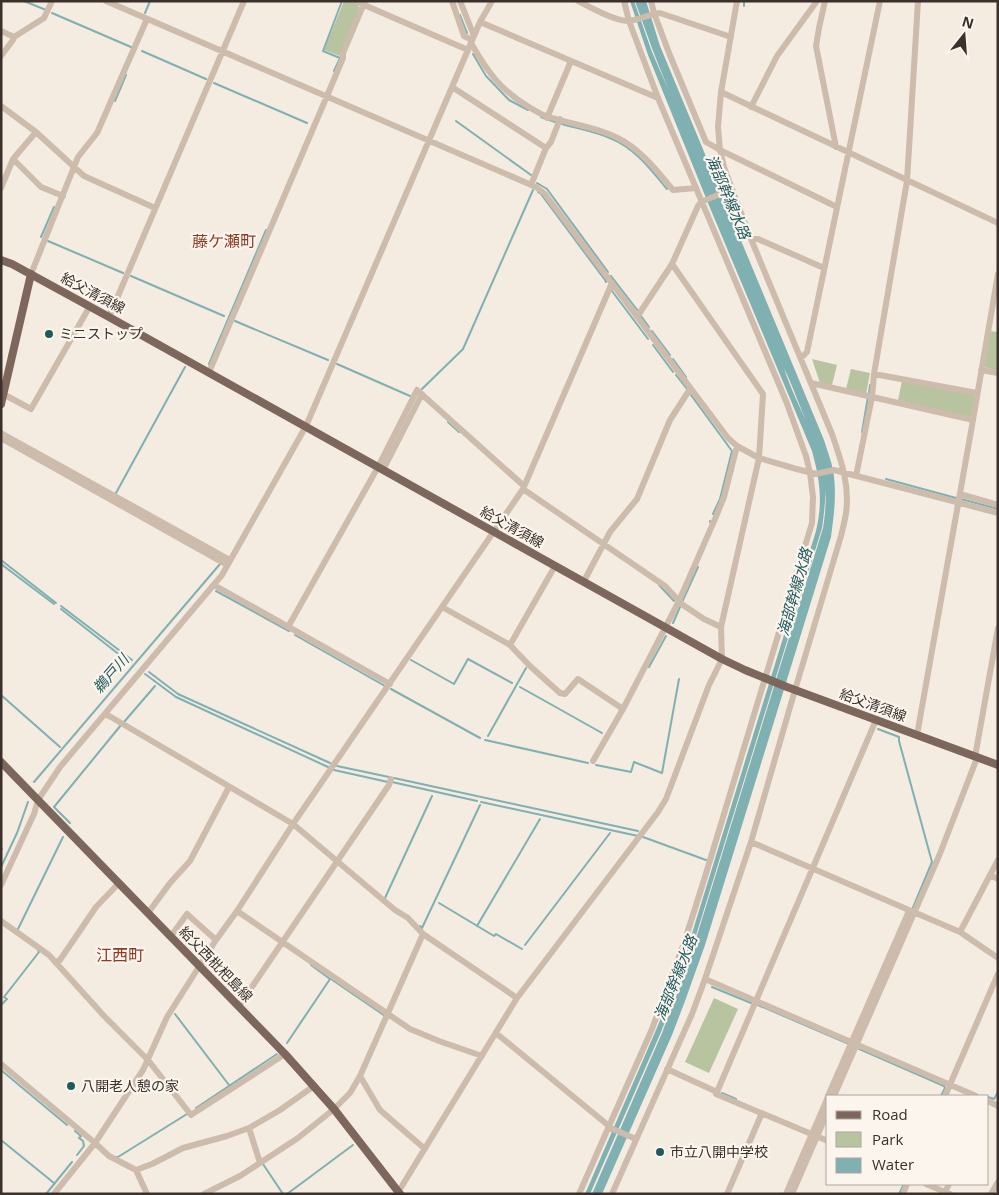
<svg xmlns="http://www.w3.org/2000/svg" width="999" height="1195" font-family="'Open Sans','Noto Sans JP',sans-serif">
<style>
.green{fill:#b8c4a0}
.water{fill:#7fb0b2}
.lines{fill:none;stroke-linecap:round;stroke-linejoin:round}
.stream{stroke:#7fb0b2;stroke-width:2}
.minor{stroke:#cdbbac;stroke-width:6}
.major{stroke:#7d675c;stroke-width:8}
.poi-dot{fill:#1f5a5e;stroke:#fbf5ee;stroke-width:2}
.labels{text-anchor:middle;stroke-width:4.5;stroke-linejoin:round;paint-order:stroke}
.street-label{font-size:14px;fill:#3b302b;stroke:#fbf5ee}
.poi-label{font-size:14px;fill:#3b302b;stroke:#fbf5ee;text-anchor:start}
.water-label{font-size:15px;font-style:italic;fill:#1f5a5e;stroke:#fbf5ee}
.quarter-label{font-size:16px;fill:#8c3b22;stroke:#fbf5ee}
</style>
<rect width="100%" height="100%" fill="#f4ebe1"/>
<path class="green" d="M344 1C350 1 357 3 360 8L340 56 324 50Z
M990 331 998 332V371L984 367Z
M812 359 837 365 832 385 820 383Z
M851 369 870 373 866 394 846 389Z
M902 381 975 395 971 416 969 417 898 400Z
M714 998 738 1009 709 1073 685 1062Z"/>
<path class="water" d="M630 1H634L652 52 669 91 653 51 635 1H646L660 46 824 440C827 450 831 460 833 470 837 493 834 514 831 537L705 945 685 1001 672 1035 602 1194H592L662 1033 686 971 823 528C831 480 820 455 802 411 796 397 791 382 784 368 796 407 823 444 825 485 826 499 824 514 822 528L685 971 661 1032 590 1194H585L656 1030 681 969 816 531C823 502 820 480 812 451L708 203 648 55Z"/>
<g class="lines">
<path class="stream" d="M24 1 46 10
M744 6V1
M52 13 131 47
M145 13 150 1
M460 15 467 33
M142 51 206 79
M473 54 486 76 509 100 528 110
M334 71 340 58 323 51 342 1
M214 83 307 123
M115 101 126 75
M541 117 555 122
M456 121 531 175
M562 124C579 129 597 132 612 139 635 148 652 171 667 189
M537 183 547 189 608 272
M538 192 541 194 605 280 606 282
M41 237 54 207
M48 241 123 273
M131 276 224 316
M611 276 638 311
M612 291 648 339
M641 316 649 327
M235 321 328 360
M652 331 670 355
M653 345 673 372
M673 359 686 377
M209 364 266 230
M337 364 410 396
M676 375 687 389
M422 389 463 349 533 190
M869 393 870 385
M691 395 732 451 720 499 713 514
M448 422 459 432
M862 432 868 397
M886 479 956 498
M116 493 185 367
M961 499 998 509
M710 522V521
M1 560 56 603
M1 564 54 604
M659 585 674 601
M216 591 289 631
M683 600 698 567
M61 606 132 660
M61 609 130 663
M673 623 680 607
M295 635 385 686
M411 660 454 684 468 659 512 683
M649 667 666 636
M149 672 178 694 330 763
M145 674 176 697 328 767
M520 687 602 733
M391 689 480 738
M1 695 60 747
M124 722 155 686
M878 729 899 737V741L932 862 912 910
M488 736 526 668
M485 740 588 763
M596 765 631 772 634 762 662 773 679 679
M337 766 389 777
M334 770 388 782
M394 778 638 831
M34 782 220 564
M392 782 477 801
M481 802 638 836
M70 823 54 807 121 725
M643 837 706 860
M1 849H2
M1 867 17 833 28 802
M385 898 432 796
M439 903 494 936 496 934 522 949
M420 926 422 928 480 805
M477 926 540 819
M18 929 63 837
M525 945 610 833
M331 979 385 1016
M712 987 751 1003
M1 1005 7 999 4 997 39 952 38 950
M758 1005 849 1044
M175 1014 229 1085
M287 1043 330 979 311 965
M857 1048 944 1086 945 1088 941 1096
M1 1070 67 1125
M722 1093 736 1099
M988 1097 994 1099 998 1092
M196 1108 277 1054
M75 1131 81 1136 79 1138 83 1141 84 1146 77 1155
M1 1140 54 1183
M117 1157H118L187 1114
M263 1164 283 1194
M46 1194 72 1162
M287 1194 353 1145
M899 1194 904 1184"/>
<path class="minor" d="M106 1 536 187 545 194 728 438 737 446 759 458 793 468 816 474 834 470 998 513
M355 1 468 50
M452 1 464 36 472 40
M460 1 474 36
M578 1C590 7 616 22 629 21 639 20 649 14 660 13L731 37
M651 1 654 13 669 53 706 142 720 150 837 207
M825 1 819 28 816 46 836 147
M480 22 658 98
M1 31 14 37
M471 43C487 71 500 90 529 107 534 110 540 114 546 116 570 124 603 128 625 142 644 154 659 173 673 190L696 188
M1 56 13 40 14 37 44 18 52 1
M452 87 546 148 531 185
M721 92 998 223
M1 106 36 132 84 176 155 208
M751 107 777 56 817 1
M547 118 571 61
M546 148 551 142 560 119
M13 159 41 187 63 196
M1 188 13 159 36 132
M751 239H758L824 268
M31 274 78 157 97 133 147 19
M109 317 244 1
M637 317 672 264 698 206 701 202 732 189
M801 358 807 352 880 1
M981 370 998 373
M209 372 327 96 343 58V53L365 1
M874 374 977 393
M811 383 973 420
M3 394 31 409 90 306
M1 433 230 560
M1 438 227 565
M383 470 422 394
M856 476 872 397 874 374 907 181 918 1
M523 489 665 586 683 605 704 619 721 627
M960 494 998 505
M584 581 610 532 637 499 670 420 690 389
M214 585 390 684
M442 607 510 645 530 666 560 693 565 694 578 679 623 709 679 601 715 519 724 497 737 446
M288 627 378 467 417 390 524 486
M510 645 555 566
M105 714 111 717 293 824 395 910 408 918 423 934 517 998
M917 735 973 420 998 274
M975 757 998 628
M593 761 623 709
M751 842 960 932 998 958
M990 875 998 879
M1 885 34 814 38 800 60 767 222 575 306 426 480 22 492 1
M237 911 410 1029 439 1041 482 1056
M148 913 170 883 190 861 229 787
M1 921 49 955 105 1017 148 1060 191 1115 285 1054
M960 932 998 860
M171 936 187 914 216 940
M55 962 60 960 96 907 119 883
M705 979 976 1096
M239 1006 389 785 391 779
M496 1033 609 1126
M1 1064 95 1143 109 1156 136 1170 147 1194
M667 1069 717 1092 716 1094 828 1141
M360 1076 380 1110 425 1149
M717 1092 876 720
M828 1096 909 911
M834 1096 939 856 977 758
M945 1096 998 974
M988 1101 998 1106
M608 1127 636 1139
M249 1128 260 1163
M136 1170 152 1164 183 1148 227 1136 249 1128 280 1110 314 1086
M926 1184 950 1194
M945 1192 949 1184
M54 1194 95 1143 143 1070 167 1017 216 940 237 911 293 824 523 489 612 283
M204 1194 240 1176 298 1138 334 1109 350 1093 360 1076 423 934
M397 1194 517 998 658 812 666 799 709 685 722 659 721 627 759 458 763 394 672 264
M579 1194 652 1029 684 943 704 880 812 523 813 497 810 473 806 456 786 401 658 98 629 21 624 1
M612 1194 692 1014 705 979 751 842 795 690 841 536C843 528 845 520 846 513 850 485 841 460 832 434L751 239 732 189 724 167 720 150 718 127 721 92 737 1
M727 1194 762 1113
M786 1194 828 1097
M792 1194 828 1111
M903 1194 907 1184
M991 1194 998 1182"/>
<path class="major" d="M1 260 12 264 109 317 722 659 745 670 787 687 998 765
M1 404 31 274
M1 762 285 1054 334 1109 400 1194"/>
</g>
<g class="poi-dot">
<circle cx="49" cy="334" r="5"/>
<circle cx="71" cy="1086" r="5"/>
<circle cx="660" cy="1152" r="5"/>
</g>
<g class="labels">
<g class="street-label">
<text transform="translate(93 293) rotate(28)" y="5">給父清須線</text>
<text transform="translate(512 527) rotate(29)" y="5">給父清須線</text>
<text transform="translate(873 705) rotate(20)" y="5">給父清須線</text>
<text transform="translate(216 964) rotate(46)" y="5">給父西枇杷島線</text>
</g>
<g class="poi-label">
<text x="59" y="339">ミニストップ</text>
<text x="81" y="1091">八開老人憩の家</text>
<text x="670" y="1157">市立八開中学校</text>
</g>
<g class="water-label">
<text transform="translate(728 197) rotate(67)" y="5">海部幹線水路</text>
<text transform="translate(795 592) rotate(-74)" y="5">海部幹線水路</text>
<text transform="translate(111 674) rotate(-49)" y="5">鵜戸川</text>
<text transform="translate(676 978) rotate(-68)" y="5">海部幹線水路</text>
</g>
<g class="quarter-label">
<text x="224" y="247">藤ケ瀬町</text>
<text x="120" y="961">江西町</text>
</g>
</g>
<rect width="999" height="1195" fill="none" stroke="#3b302b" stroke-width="5"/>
<rect x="826" y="1095" width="162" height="90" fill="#fbf5ee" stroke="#aea6a0"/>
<rect x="836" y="1111" width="25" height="8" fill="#7d675c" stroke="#aea6a0"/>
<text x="872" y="1120" font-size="15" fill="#3b302b">Road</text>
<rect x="836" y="1132" width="25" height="15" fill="#b8c4a0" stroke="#aea6a0"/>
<text x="872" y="1145" font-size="15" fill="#3b302b">Park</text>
<rect x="836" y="1158" width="25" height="15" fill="#7fb0b2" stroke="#aea6a0"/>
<text x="872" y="1170" font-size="15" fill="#3b302b">Water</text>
<g transform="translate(964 35) rotate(17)" stroke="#fbf5ee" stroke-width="4" paint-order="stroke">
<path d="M0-4L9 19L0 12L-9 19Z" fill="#3b302b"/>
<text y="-8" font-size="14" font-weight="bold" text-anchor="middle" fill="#3b302b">N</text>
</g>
</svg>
